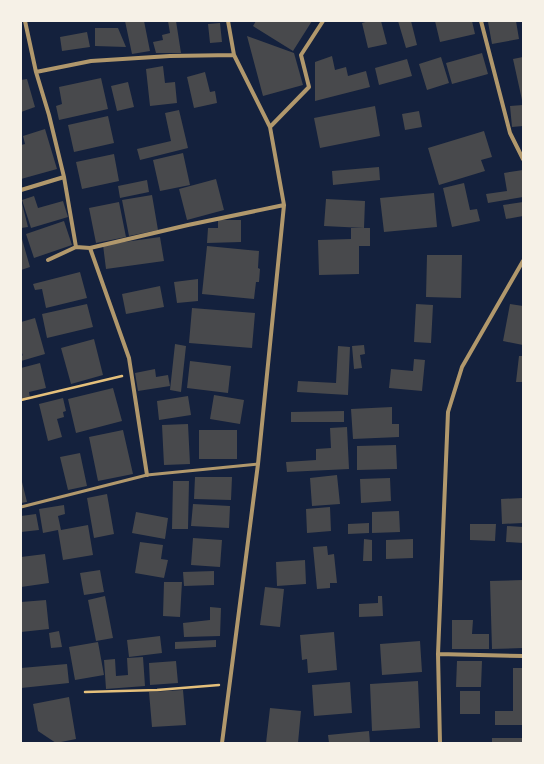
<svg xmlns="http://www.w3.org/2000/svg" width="544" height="764" font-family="'Space Grotesk',sans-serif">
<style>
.building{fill:#48494c}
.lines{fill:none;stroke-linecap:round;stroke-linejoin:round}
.path{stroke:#e5c07b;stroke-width:2.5}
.service{stroke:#b1986c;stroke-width:3}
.minor{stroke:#b1986c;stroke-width:4}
</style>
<rect width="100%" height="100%" fill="#14213d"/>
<path class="building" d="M125 21H144L150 51 132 54Z
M168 21H176L181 53H156L153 42 163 40 162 35 170 33Z
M256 21H312L293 51 253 26Z
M369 21H381L387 44 368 48 362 23Z
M398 21H411L417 45 406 48Z
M435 21H472L475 34 440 42Z
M516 21 519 39 492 44 488 22Z
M220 23 222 42 210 43 208 24Z
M95 28H118L126 47 95 46Z
M87 32 90 47 62 51 60 37Z
M247 36 294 53 303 85 263 96Z
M482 53 488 74 452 84 446 63Z
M332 56 335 70 346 67 348 76 366 71 370 87 315 101V62Z
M441 57 449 83 427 90 419 64Z
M523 57V100H522L513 59Z
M407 59 412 76 379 85 375 68Z
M163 66 165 83 175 82 177 103 150 106 146 69Z
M205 72 210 92 215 91 217 103 194 108 187 77Z
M101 78 108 109 59 120 56 106 62 104 59 87Z
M27 79 35 107 21 112V80Z
M128 82 134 107 117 111 111 86Z
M523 105V126L512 127 510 106Z
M375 106 380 136 320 148 314 118Z
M179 110 188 148 140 160 137 149 171 141 165 113Z
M419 111 422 127 405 130 402 114Z
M108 116 114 143 74 152 68 125Z
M45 129 57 169 21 179V145L25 144 23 136Z
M484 131 492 157 481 160 485 171 439 185 428 148Z
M183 153 190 185 160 191 153 160Z
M114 154 119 181 82 189 76 162Z
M379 167 380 180 333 185 332 171Z
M523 170V197L488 203 486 194 507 191 504 173Z
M216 179 224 210 187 220 179 189Z
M147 180 149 192 120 198 118 186Z
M464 183 470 210 477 209 480 221 452 227 443 188Z
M434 193 437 227 384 232 380 198Z
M152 195 158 230 129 236 122 200Z
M34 196 38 208 63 201 68 217 31 228 22 200Z
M21 199 28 227 21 228Z
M326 199 365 201 364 228 324 226Z
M119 202 126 237 96 243 89 208Z
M523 202V216L506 219 503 205Z
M218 220H241V242L207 243 208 228H218Z
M64 221 72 245 34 258 26 234Z
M351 228H370V246H359V274L319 275 318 240 351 239Z
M160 237 164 261 106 269 103 245Z
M22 239 30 267 21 270V240Z
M207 246 259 251 258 268 260 269 259 282H256L254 299 202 294Z
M427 255H462L461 298 426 297Z
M80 272 87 298 46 308 42 289 35 290 33 284Z
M198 279V301L177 303 174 282Z
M160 286 164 307 126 314 122 294Z
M87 304 93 327 47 338 42 314Z
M416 304 433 305 431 343 414 342Z
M510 304 523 306V345L503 341Z
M192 308 255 313 252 348 189 343Z
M35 318 45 354 21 361V354L23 356 21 350V322Z
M94 339 103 375 71 384 61 348Z
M175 344 186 346 181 392 170 390Z
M364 345 365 354 360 355 362 368 354 369 352 346Z
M338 346 350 347 348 395 297 392 298 381 336 383Z
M519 356H523V382H516Z
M414 359 425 360 422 391 389 388 391 369 413 371Z
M190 361 231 366 228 393 187 388Z
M40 363 46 388 29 392 30 398 21 400V368Z
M155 369 156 377 168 375 170 386 138 391 135 373Z
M113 388 122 421 76 433 68 399Z
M214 395 244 400 240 424 210 419Z
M188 396 191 415 159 420 157 401Z
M63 398 66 411 63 412 64 417 57 419 62 437 48 441 39 404Z
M392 407V424H399V437L353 439 351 409Z
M344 411V422H291V412Z
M188 424 190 464 164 465 162 425Z
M347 427 349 469 287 472 286 462 316 460V449L331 448 330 428Z
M123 430 133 474 98 481 89 437Z
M199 430H237V459H199Z
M396 445 397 469 357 470V446Z
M80 453 87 486 68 490 60 457Z
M337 475 340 504 312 506 310 478Z
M195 477H232L231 500 194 499Z
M21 478 27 502 21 503Z
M390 478 391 501 361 503 360 479Z
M173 481H189L188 529H172Z
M107 494 114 534 94 538 87 498Z
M523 498V523L502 524 501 499Z
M193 504 230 506 229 528 191 526Z
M64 505 65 514 58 516 61 530 88 525 93 555 63 560 58 530 43 533 39 509Z
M330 507 331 531 307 533 306 509Z
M399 511 400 532 372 533V512Z
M136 512 168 518 165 539 132 533Z
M36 514 39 530 21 532V516Z
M369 523V533L348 534V524Z
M470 524H496L495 541 470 540Z
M507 526 523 527V543L506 542Z
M193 538 222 540 220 567 191 565Z
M364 539 372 540V561H363Z
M413 539V558L386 559V540Z
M140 542 163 545 161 559 168 560 164 578 135 573Z
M327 546 328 555 334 554 337 583H330V588L317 589 313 547Z
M45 554 49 583 21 587V557Z
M305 560 306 584 277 586 276 562Z
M100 570 104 592 84 595 80 573Z
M214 571V585L184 586 183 572Z
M523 580V648L492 649 490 581Z
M164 582H182L180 617 163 616Z
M265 587 284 589 280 627 260 625Z
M105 596 113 638 96 641 88 600Z
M378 596H382L383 616 359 617V604L378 603Z
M46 600 49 629 21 632V602Z
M210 607 221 608 220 636 184 637 183 623 210 620Z
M452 620H473L472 634H489V649H452Z
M59 631 62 647 51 648 49 633Z
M334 632 337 670 308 673 307 659 302 660 300 635Z
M160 636 162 653 129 657 127 640Z
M216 640V647L175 649V642Z
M420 641 422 672 382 675 380 644Z
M98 642 104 675 75 680 69 647Z
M143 657 145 686 106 689 104 660 115 659 116 676 128 675 127 658Z
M176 661 178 683 150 685 149 663Z
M457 661H482L481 687H456Z
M67 664 69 683 21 688V668Z
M513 668H523V725H495V711H513Z
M418 681 420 728 372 731 370 684Z
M350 682 352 713 314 716 312 685Z
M183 690 186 725 152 727 149 692Z
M460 691H480V714H460Z
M69 697 76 739 56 743 38 731 33 704Z
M270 708 301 711 298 743H266Z
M369 731 370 743H329L328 735Z
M492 738H523V743H492Z"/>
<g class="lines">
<path class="path" d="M21 400 122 376
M85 692 157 690 219 685"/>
<path class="service" d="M21 507 147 475 258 464"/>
<path class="minor" d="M25 21 36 72 49 115 64 177 76 247
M481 21 510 133 523 159
M36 72 91 61 170 56 234 55
M270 127 309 87 301 55 323 21
M21 190 64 177
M90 248 129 358 147 475
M48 260 76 247 90 248 188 225 284 205
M438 654 523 656
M222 743 258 464 284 205 270 127 234 55 228 21
M440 743 438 654 448 412 462 367 523 261"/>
</g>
<rect width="544" height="764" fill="none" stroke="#f6f1e7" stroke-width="44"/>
</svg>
